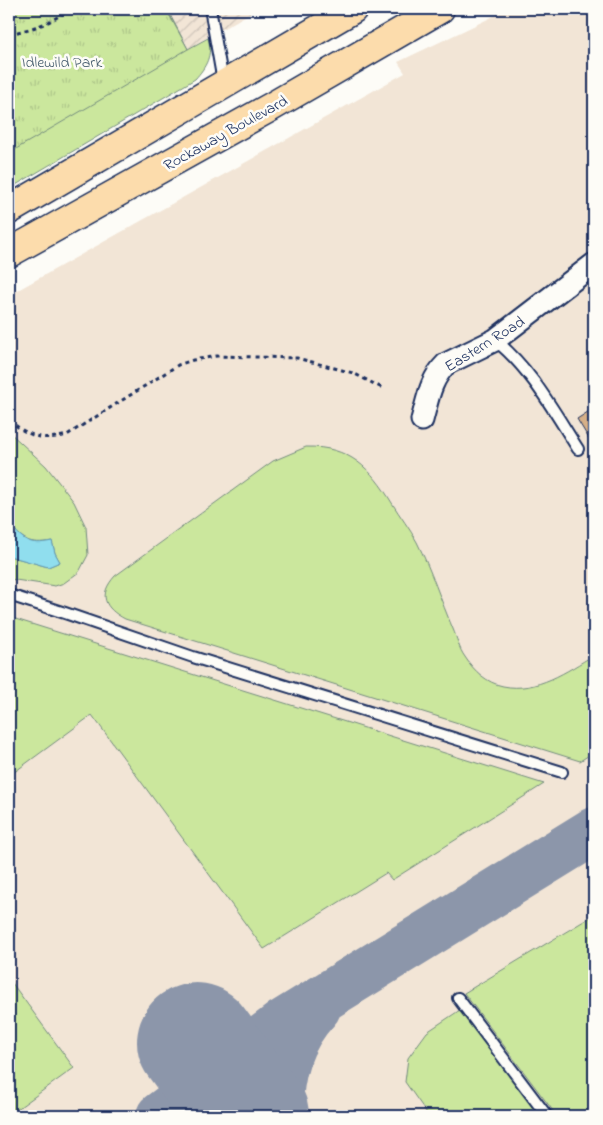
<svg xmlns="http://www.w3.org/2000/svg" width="603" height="1125" font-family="'Indie Flower',sans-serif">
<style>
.built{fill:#f2e5d6}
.industrial{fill:url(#industrial-furrows)}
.grass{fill:#cbe79d;stroke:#738b7e}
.park{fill:url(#park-tufts);stroke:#738b7e}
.water{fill:#90deee;stroke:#6198b4}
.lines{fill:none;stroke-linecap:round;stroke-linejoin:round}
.taxiway{stroke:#8c96aa;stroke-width:48}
.runway{stroke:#8c96aa;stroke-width:118}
.building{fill:#d7b088;stroke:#1b2f5e}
.service-casing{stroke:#1b2f5e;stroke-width:14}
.minor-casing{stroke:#1b2f5e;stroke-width:25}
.trunk-casing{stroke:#1b2f5e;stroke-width:31}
.path{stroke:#1b2f5e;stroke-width:3;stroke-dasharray:4 4;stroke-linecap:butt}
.service{stroke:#fdfcf7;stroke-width:10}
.minor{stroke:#fdfcf7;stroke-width:21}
.trunk{stroke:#fcdcac;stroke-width:28}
.labels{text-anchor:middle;stroke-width:5;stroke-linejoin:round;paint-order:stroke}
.park-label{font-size:16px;fill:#475d6e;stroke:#fdfcf7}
.street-label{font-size:16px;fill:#1b2f5e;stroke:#fdfcf7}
</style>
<defs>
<pattern id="industrial-furrows" width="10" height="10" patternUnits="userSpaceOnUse" patternTransform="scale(1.25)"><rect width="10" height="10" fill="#f2e5d6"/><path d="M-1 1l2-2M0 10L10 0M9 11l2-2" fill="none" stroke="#cfc5ba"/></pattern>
<pattern id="park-tufts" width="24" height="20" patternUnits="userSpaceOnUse" patternTransform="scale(1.25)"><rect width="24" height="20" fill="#cbe79d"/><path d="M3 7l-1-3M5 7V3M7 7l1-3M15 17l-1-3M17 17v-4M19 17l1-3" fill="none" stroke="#aec68a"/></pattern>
</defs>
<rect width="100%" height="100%" fill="#fdfcf7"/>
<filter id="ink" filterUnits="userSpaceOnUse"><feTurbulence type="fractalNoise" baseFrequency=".02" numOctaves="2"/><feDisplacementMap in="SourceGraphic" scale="10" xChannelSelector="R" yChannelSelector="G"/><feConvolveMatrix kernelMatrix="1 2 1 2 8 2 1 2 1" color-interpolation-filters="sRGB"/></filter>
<g filter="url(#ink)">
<path class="built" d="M506 9H594V1116H9V295L405 73 398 62 488 19Z"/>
<path class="industrial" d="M166 9H257L188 49Z"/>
<path class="grass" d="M9 9H167L188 49 208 38C213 55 206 67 195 79L9 189Z
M9 432 46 466 74 502 86 527 88 555 79 572 64 583 55 586 9 579V556L48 567 60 562 55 553 52 541C28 545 24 540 9 524Z
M306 447C349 446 371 468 392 503 400 516 410 529 417 542 431 570 441 601 453 629 457 638 459 649 465 657 474 671 487 683 503 686 537 693 567 671 594 655V752L580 761 125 619C104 608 98 595 115 576L273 461Z
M9 617 544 784 392 880 386 873 264 949 92 715 9 776Z
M594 915V1116H557L464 993Z
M9 979 74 1068 9 1115Z
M460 1010 539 1116H429L405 1082 408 1058 427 1032Z"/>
<path class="park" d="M9 9H166L188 49 9 153Z"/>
<path class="water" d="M9 524C24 540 28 546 52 541L55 553 60 562 48 567 9 556Z"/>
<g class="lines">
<path class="taxiway" d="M160 1116 283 1023 594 831
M168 1116C188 1110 206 1110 226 1116
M279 1116C278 1075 288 1039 317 1008"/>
<path class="runway" d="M196 1042 250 1116"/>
</g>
<path class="building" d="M594 408V447L577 419Z"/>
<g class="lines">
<defs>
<path id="service" d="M211 14 223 82
M495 340C531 369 553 410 578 449
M9 595 65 613 193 657 562 772
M458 998 547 1116"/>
<path id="minor" d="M422 420C428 399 430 380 446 364L495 340 594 264"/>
<path id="trunk" d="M9 210 353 9
M9 253 271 107 440 9"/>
</defs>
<use href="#service" class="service-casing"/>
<use href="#minor" class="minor-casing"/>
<use href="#trunk" class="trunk-casing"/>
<path class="path" d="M9 34C31 29 51 24 68 9
M9 420C29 437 42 441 67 435L178 365 193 360 217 356 297 358 353 373 384 389"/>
<use href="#service" class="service"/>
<use href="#minor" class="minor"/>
<use href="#trunk" class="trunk"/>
</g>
</g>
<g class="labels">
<g class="park-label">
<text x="62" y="67">Idlewild Park</text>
</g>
<g class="street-label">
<text transform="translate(225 132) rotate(-29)" y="6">Rockaway Boulevard</text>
<text transform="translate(484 343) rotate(-32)" y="6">Eastern Road</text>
</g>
</g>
<rect width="603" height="1125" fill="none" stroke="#fdfcf7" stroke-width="30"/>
<rect x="15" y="15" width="573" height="1095" fill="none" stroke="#1b2f5e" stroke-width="2" filter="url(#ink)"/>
</svg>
